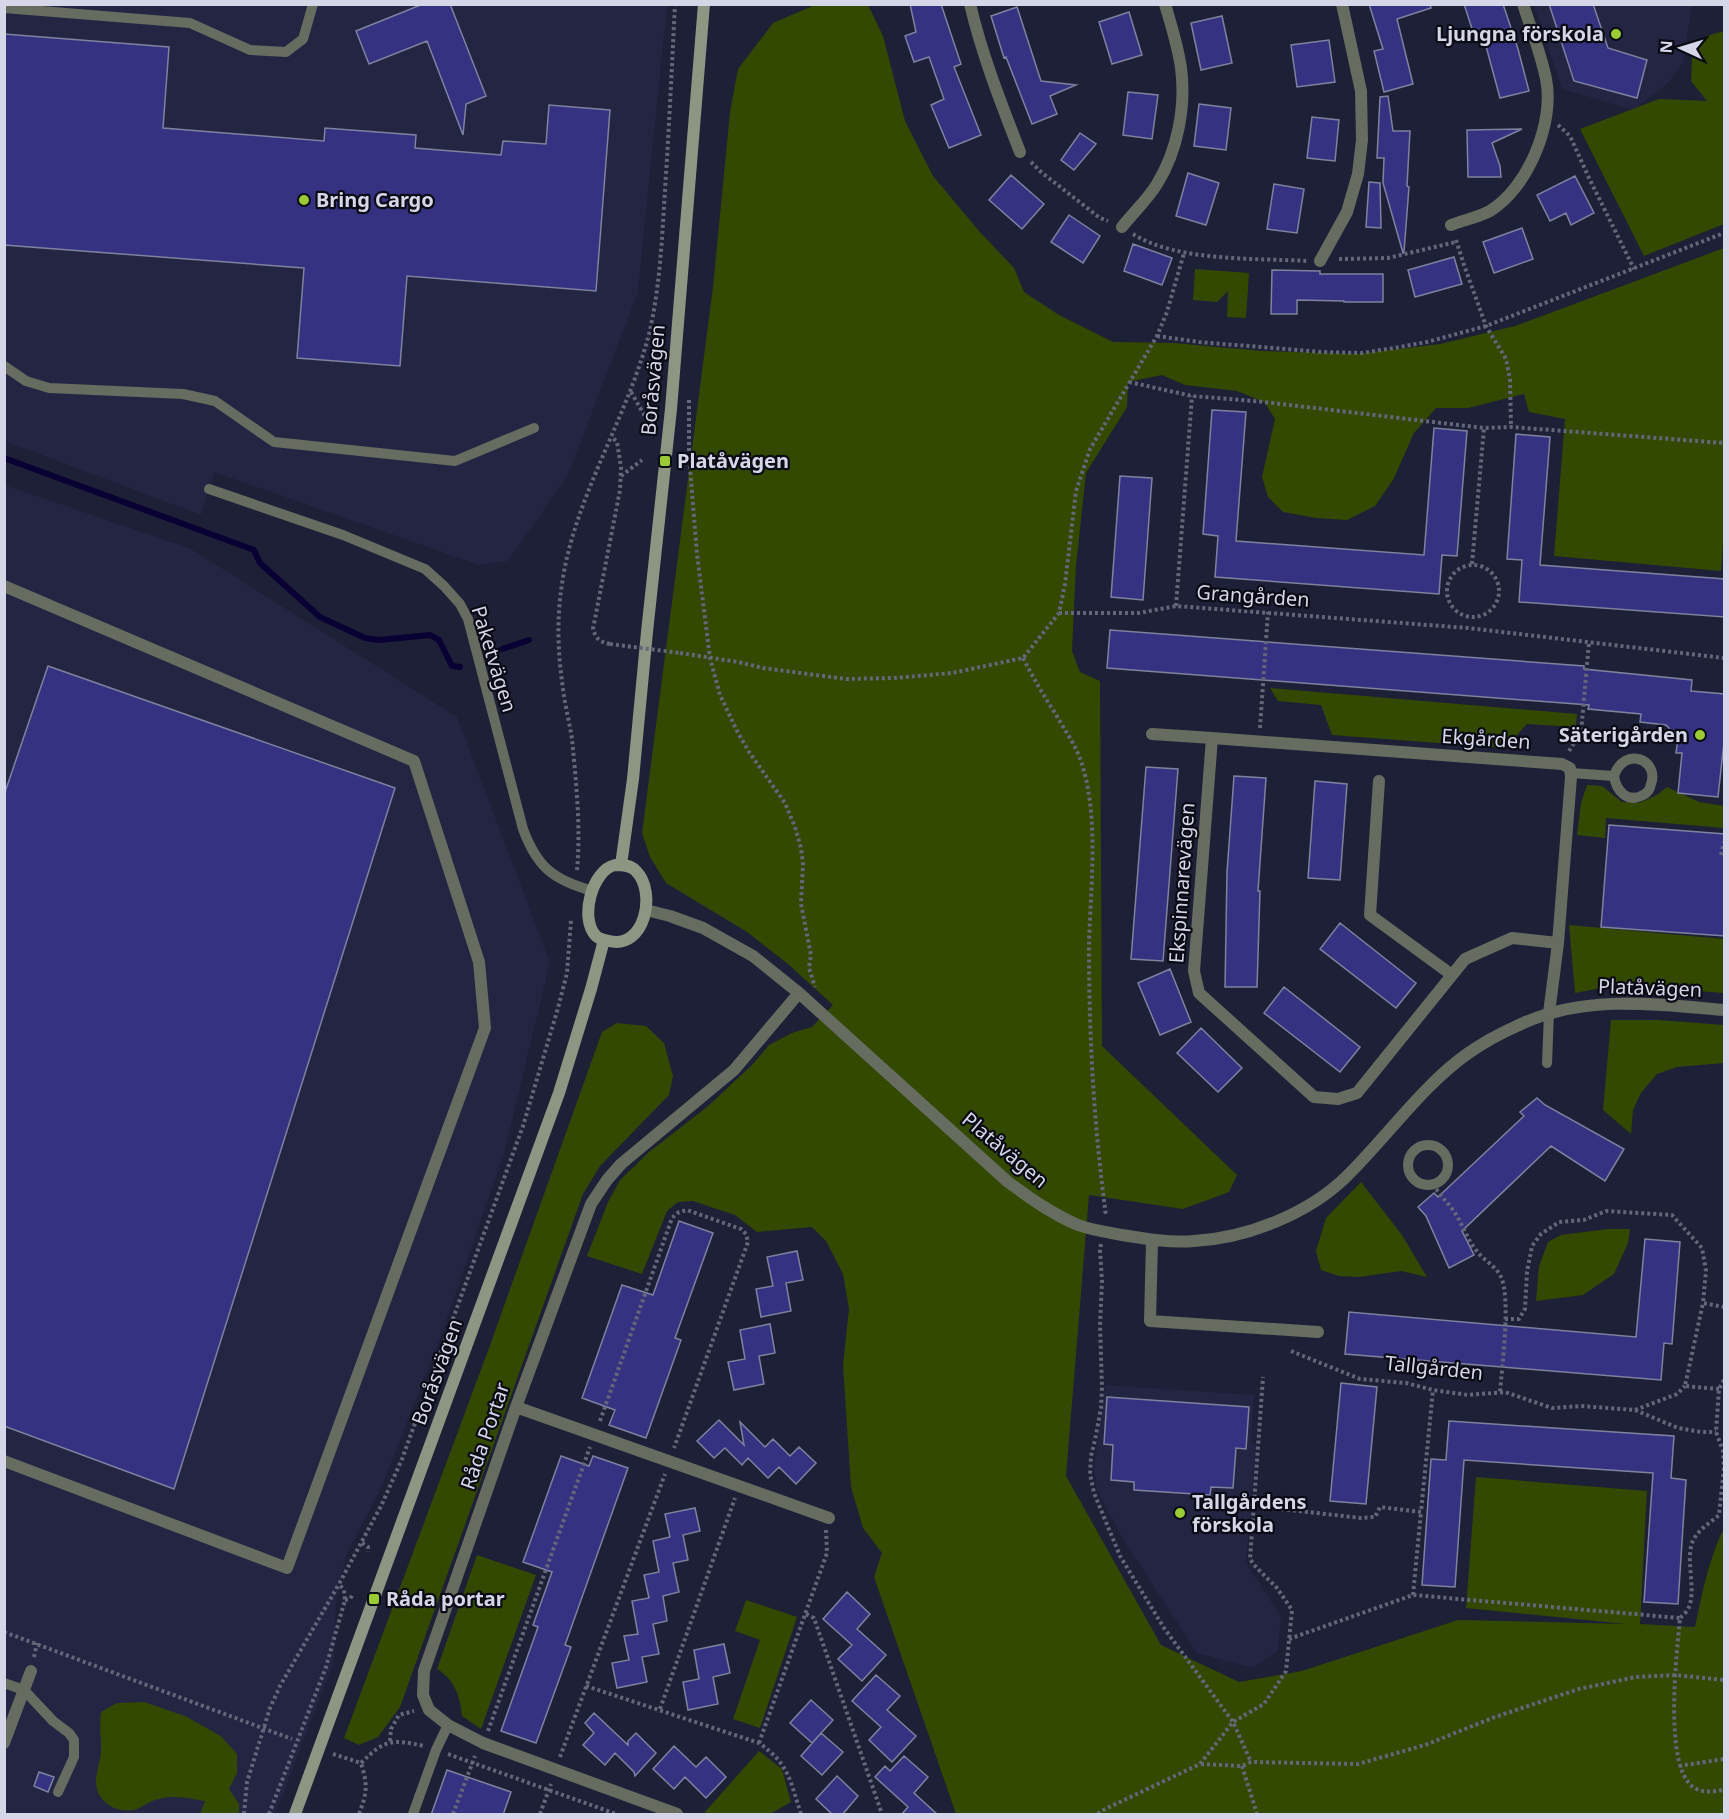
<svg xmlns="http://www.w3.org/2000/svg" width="1729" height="1819" font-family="'Noto Sans',sans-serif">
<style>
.built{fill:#232543}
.green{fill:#334900}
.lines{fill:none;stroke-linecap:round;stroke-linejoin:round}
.stream{stroke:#090034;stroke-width:6}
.building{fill:#353381;stroke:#7e829f;stroke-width:1.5}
.path{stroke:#64667a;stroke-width:4;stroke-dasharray:3 3;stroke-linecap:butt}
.lane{stroke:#666c5f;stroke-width:10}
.street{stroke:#666c5f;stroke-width:12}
.secondary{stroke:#8d9682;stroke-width:12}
.path-bridge{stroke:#64667a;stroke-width:4;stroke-dasharray:3 3;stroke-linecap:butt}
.poi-dot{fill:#9acb35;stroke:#0a0b15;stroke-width:2}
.labels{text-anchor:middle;stroke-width:4.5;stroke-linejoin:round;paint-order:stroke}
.poi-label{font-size:20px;font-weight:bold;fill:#d5d7e8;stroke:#0a0b15;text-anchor:start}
.street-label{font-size:20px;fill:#d5d7e8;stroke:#0a0b15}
</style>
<rect width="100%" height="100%" fill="#1e2037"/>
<path class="built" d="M4 5H667L638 292 568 475 508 561 479 565 214 472 201 515 5 441Z
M1534 5H1692L1683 63 1667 84 1633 110 1562 89Z
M5 485 191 549 457 717 550 962 505 1150 440 1339 382 1486 346 1556 336 1599 334 1662 275 1814H5Z
M1105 1385 1254 1395 1251 1443 1256 1444 1246 1563 1281 1617 1278 1651 1253 1668 1197 1653 1121 1536 1097 1490 1094 1470Z"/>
<path class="green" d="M815 5H868L883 36 905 121 933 176 979 231 1014 268 1024 292 1059 315 1113 342 1174 343 1263 351 1357 354 1440 344 1515 326 1724 248V527L1721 571 1554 556 1565 419 1529 412 1524 394 1468 408H1436L1414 433 1393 480 1375 506 1347 520 1316 518 1283 512 1268 497 1262 477 1275 419 1264 402 1237 391 1185 385 1162 375 1128 382 1127 407 1086 473 1076 566 1072 651 1080 672 1100 681 1102 1046 1237 1175 1229 1192 1183 1209 1089 1195 1066 1476 1161 1645 1239 1682 1302 1671 1458 1620 1626 1624 1466 1608 1476 1477 1647 1491 1640 1624 1695 1627C1702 1593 1708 1563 1722 1532L1724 1531V1814H956L874 1577 882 1553 863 1528 851 1487 843 1365 849 1309 843 1274 826 1241 812 1227 757 1232 735 1215 693 1201 678 1202 667 1211 642 1274 587 1256 608 1202 620 1180 649 1152 707 1107 752 1065 769 1045 792 1033 812 1027 833 1005 788 964 747 932 666 883 650 857 642 833 713 287 730 112 738 69 773 23Z
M1724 31V224L1644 256 1580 129 1659 99 1707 101 1691 81 1692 57 1706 36Z
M1195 269 1249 273 1246 318 1227 317 1228 291 1217 302 1193 300Z
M1270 688 1577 714 1576 727 1527 724 1505 748 1332 735 1321 705 1278 701Z
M1587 785 1602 786 1622 802 1639 803 1657 795 1667 787 1699 802 1724 806V828L1606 818 1605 838 1577 835 1581 803Z
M1569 925 1724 939V993L1617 985 1575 993Z
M1611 1020H1658L1724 1025V1063L1677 1067 1657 1074 1641 1093 1633 1110 1631 1134 1603 1110Z
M617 1023 646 1026 664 1043 673 1076 669 1095 600 1166 583 1194 400 1707 378 1737 359 1745 344 1738 489 1348 602 1032Z
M1361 1182 1402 1235 1427 1277 1401 1271 1359 1277 1339 1276 1321 1270 1316 1251 1326 1218Z
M1608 1229H1630L1628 1243 1614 1274 1583 1295 1536 1301 1539 1266 1548 1242 1561 1235Z
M477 1555 536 1575 481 1729 462 1716C460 1696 455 1680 437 1669Z
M746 1600 797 1617 760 1728 733 1719 760 1640 735 1631Z
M144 1702 185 1716 221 1736 237 1754V1773L229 1789 239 1804V1814H200L205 1801C189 1798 171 1794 155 1800 148 1802 141 1808 134 1810 115 1813 96 1802 96 1781 96 1771 101 1760 101 1749 101 1736 99 1725 101 1712L117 1703Z
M759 1751 782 1769 791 1802 770 1814H707L705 1812Z"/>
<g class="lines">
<path class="stream" d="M4 458 254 550 260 563 320 617 365 638 379 640 430 635 439 640 452 666 460 667
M502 649 529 640"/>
</g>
<path class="building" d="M423 4H450L486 96 466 104 463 135 427 41 369 64 356 31Z
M910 4H941L961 64 954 67 981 135 949 148 931 105 944 99 929 57 914 62 905 36 916 32Z
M1369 4H1430L1431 8 1397 19 1413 84 1384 92 1374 51 1383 49Z
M1464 4H1503L1518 49 1529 91 1500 98 1483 35 1475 38Z
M1549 4H1593L1608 48 1647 60 1637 98 1574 81Z
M1017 7 1041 81 1076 85 1050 96 1057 114 1032 124 1006 57 1004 58 991 16Z
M1129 12 1142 55 1112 64 1099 22Z
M1222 16 1232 63 1201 70 1191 23Z
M4 34 169 47 163 128 324 141 325 128 416 135 415 148 501 155 503 141 546 144 549 105 610 110 596 291 407 276 400 366 297 358 304 268 4 245Z
M1329 40 1335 82 1297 87 1291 45Z
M1128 92 1158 95 1152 139 1123 135Z
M1388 96 1393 131H1410L1407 186 1409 187 1404 252 1403 253 1383 183 1384 158H1377L1380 97Z
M1199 104 1231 108 1226 150 1194 146Z
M1312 117 1339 120 1335 161 1307 158Z
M1522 129 1492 143 1500 166 1501 177H1468L1467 130Z
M1080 133 1096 144 1074 170 1061 160Z
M1188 173 1219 183 1206 225 1176 216Z
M1011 175 1044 204 1022 229 989 200Z
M1575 176 1594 213 1571 225 1566 213 1550 221 1537 195Z
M1369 182 1380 183 1381 228 1366 227Z
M1274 184 1304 189 1297 233 1267 229Z
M1069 215 1100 236 1083 263 1051 242Z
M1522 228 1533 259 1494 273 1483 242Z
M1133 244 1172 258 1162 285 1124 271Z
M1454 257 1462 284 1415 297 1408 270Z
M1272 270 1320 271V274H1383V302H1344V301L1297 300V314H1271Z
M1212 410 1246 412 1236 541 1424 555 1434 428 1467 431 1457 556 1442 555 1439 594 1215 577 1218 536 1203 534Z
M1516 434 1550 437 1540 565 1725 579V617L1519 602 1522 560 1507 559Z
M1120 476 1152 478 1143 600 1111 597Z
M1110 630 1584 666V669L1692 680 1691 691 1725 694V733L1718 797 1678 793 1682 753H1676L1678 738 1666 725 1640 722 1641 714 1588 709 1589 705 1107 668Z
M48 666 395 788 174 1489 4 1426V795Z
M1146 767 1178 769 1163 961 1131 959Z
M1234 776 1266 778 1258 891H1260L1257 987H1225L1227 872Z
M1315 781 1347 784 1340 880 1308 878Z
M1609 825 1725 834V936L1601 927Z
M1340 923 1416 983 1396 1008 1320 949Z
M1170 969 1191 1022 1160 1035 1138 983Z
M1284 987 1360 1047 1340 1072 1264 1013Z
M1201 1028 1242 1068 1218 1092 1177 1053Z
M1537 1098 1545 1105 1624 1149 1605 1181 1551 1146 1462 1231 1474 1255 1449 1268 1426 1216 1418 1207 1434 1193 1438 1197 1524 1116 1520 1112Z
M679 1221 713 1233 675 1338 681 1340 646 1438 609 1425 615 1410 582 1398 622 1285 653 1295Z
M1645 1239 1680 1242 1672 1344 1664 1343 1661 1380 1345 1354 1349 1312 1636 1337Z
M797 1251 803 1280 786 1283 791 1311 761 1317 756 1289 773 1286 767 1257Z
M770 1324 775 1353 759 1356 764 1384 734 1390 728 1362 745 1359 740 1330Z
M1341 1383 1377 1387 1366 1504 1330 1501Z
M1107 1397 1249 1407 1246 1449 1236 1448 1233 1488 1211 1487 1210 1495 1134 1490V1482L1111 1480 1113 1445 1104 1444Z
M719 1420 744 1445 740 1422 765 1447 773 1439 790 1456 799 1447 816 1463 796 1484 779 1467 768 1478 748 1458 742 1465 725 1448 714 1458 697 1441Z
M1449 1421 1674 1436 1671 1478 1686 1480 1678 1604 1644 1602 1653 1473 1464 1460 1455 1587 1422 1585 1431 1459 1446 1460Z
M561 1456 589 1466 593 1456 628 1468 565 1645 571 1647 536 1743 501 1731 538 1627 533 1625 552 1572 523 1562Z
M695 1508 700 1531 683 1535 688 1560 673 1563 679 1592 663 1596 667 1621 653 1624 659 1654 642 1657 647 1682 617 1688 612 1663 629 1660 624 1636 638 1634 632 1601 649 1598 644 1575 659 1572 653 1541 670 1537 665 1514Z
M847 1592 870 1614 857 1629 886 1655 862 1681 838 1659 852 1645 823 1619Z
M724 1644 730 1673 713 1677 718 1704 688 1710 683 1682 699 1679 694 1650Z
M876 1675 900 1696 887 1710 916 1736 892 1762 869 1740 881 1727 852 1701Z
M811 1700 833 1720 812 1743 790 1723Z
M594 1713 628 1745V1741L636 1733 656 1753 635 1776 634 1772 615 1753 605 1765 583 1745 594 1733 585 1723Z
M821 1733 843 1752 822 1775 801 1756Z
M674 1746 696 1767 706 1757 726 1777 706 1798 685 1777 674 1789 653 1769Z
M904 1756 928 1777 914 1793 938 1815H901L908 1807 875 1777 885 1766 890 1771Z
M447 1770 511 1792 503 1815H431Z
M39 1772 54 1777 48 1792 34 1786Z
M837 1776 858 1796 842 1815H833L816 1799Z"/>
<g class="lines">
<path class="path" d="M1558 125 1570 136 1589 178 1634 269
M1031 162 1041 172 1100 218 1108 221
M1133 234C1177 262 1256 258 1308 261
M1456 240 1464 265 1486 326 1506 359 1510 379 1511 427
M1339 259 1388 258 1456 242
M1157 336 1199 342 1322 352 1362 353 1394 348 1427 342 1486 326 1724 233
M1129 382 1192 396 1264 402 1484 428 1511 427 1724 443
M631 392 646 418
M689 400V455L697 554 710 658 720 695 737 731 749 752 785 803 795 827 801 848 803 864 801 904 811 955 809 968 815 987
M621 476 642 460
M1472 564 1484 428
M1447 591a26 26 0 1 1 52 0a26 26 0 1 1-52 0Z
M1176 606 1192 396
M1059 613H1139L1176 606 1468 628 1724 658
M610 644C600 642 596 639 593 629L620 490 621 467 617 442 612 437
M680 653 738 662 763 668 846 679 893 678 952 673 1023 658 1059 613 1065 584 1076 491 1090 449 1157 336 1167 312 1184 253
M1023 658C1033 677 1043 695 1055 713 1064 729 1075 744 1081 761 1100 818 1090 889 1089 948 1089 1037 1094 1127 1106 1216
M1260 728 1268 612
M1569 751 1581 733 1589 642
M1721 855 1724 842
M577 870C581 830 576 780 572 739 569 720 564 701 562 681 558 652 557 620 561 591 572 500 626 422 649 334 660 288 662 238 665 190 669 128 672 66 675 4
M1433 1184C1439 1194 1446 1201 1453 1210 1462 1222 1466 1238 1476 1250 1483 1260 1496 1266 1501 1277 1511 1299 1502 1366 1500 1392
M1101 1244 1100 1250 1102 1281 1100 1325 1102 1388 1101 1408 1095 1440 1091 1456 1090 1474 1094 1493 1120 1556 1164 1628 1233 1722 1251 1762
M1505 1319H1519L1525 1309 1527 1272 1532 1246 1541 1234 1559 1222 1584 1220 1606 1211 1672 1215 1702 1248 1706 1271 1703 1303
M1291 1351 1360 1379 1406 1383 1433 1390 1468 1395 1505 1392 1552 1408 1581 1406 1635 1410 1678 1428 1701 1432H1716
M1724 1380 1719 1389 1716 1432 1723 1451 1724 1468
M1719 1389 1685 1386 1703 1303 1724 1307
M1635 1410 1677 1394 1685 1386
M600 1421 672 1218 679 1212 687 1210 741 1229 746 1234 748 1242 674 1448
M1724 1468 1719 1515C1711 1522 1701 1528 1695 1537 1683 1555 1697 1587 1689 1607 1688 1611 1683 1615 1680 1618 1677 1652 1663 1765 1693 1787 1703 1794 1714 1791 1724 1790
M1281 1509 1361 1518 1375 1517 1380 1507 1421 1512 1433 1390
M362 1543 368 1547V1552
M1413 1595 1421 1512
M345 1600 350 1599 353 1594
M806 1614 814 1618 882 1814
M4 1632 292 1739
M1289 1639 1413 1595 1680 1618
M34 1657 37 1643
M586 1686 759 1743C790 1765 790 1781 801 1814
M660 1709 735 1498
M488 1731 590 1447
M390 1741 391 1729 399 1715 414 1711
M759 1743 827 1553 826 1530
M333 1754 361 1763
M448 1754 616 1814
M560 1757 665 1474
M361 1763C385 1739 392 1739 424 1746
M1201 1764 1242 1766 1251 1762 1358 1764 1425 1745 1495 1717 1579 1689 1636 1677 1675 1675 1724 1680
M1242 1766 1257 1814
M1679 1766 1724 1759
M244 1814 247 1782 270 1708 280 1686 339 1584
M269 1814 326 1667 345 1600 344 1590 339 1584 382 1504 402 1459 523 1126 558 1008 567 973 571 920
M359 1814C367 1793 368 1785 361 1763
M453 1814 475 1756
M540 1814 551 1784
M1098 1814 1101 1811 1200 1764 1233 1722 1264 1704 1286 1671 1292 1610 1277 1588 1254 1565 1250 1559 1263 1377"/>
<path class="lane" d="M4 8 190 23 250 50 286 52 303 39 313 4
M4 366 26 381 49 388 183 394 215 401 274 442 455 461 534 428
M209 489 343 535 425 569 444 586 460 604 468 619 523 829C537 867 553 880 593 891
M1571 773 1614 776C1616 790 1627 804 1643 795 1648 793 1650 789 1651 784 1660 760 1624 745 1614 776
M1547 1063 1549 1013
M1408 1165a20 20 0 1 1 40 0a20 20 0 1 1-40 0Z
M4 1683 24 1690 53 1721 69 1733 74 1740V1757L58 1792
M413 1814 436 1750 448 1725"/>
<path class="street" d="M970 4C982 55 1001 103 1020 152
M1451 225C1464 220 1479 217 1490 211 1528 188 1555 122 1546 79 1541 54 1531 29 1523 4
M1122 227C1133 213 1148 199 1157 184 1178 150 1186 106 1181 68 1178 46 1171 25 1165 4
M1320 261 1347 212 1358 174 1362 140 1361 91 1342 4
M4 586 414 761 479 962 485 1028 287 1568 4 1461
M1152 734 1212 738 1194 971 1199 993 1314 1097 1338 1099 1357 1093 1465 959 1512 938 1558 943
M1212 738 1562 764 1570 768 1571 777 1558 943 1549 1013
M1379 781 1370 915 1452 975
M646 910 670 916 703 928 753 956 799 993 1008 1182C1030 1198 1052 1214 1078 1225 1091 1230 1107 1232 1122 1235 1146 1239 1170 1243 1194 1241 1247 1238 1308 1214 1346 1177 1386 1138 1422 1086 1467 1054 1484 1042 1501 1033 1519 1025 1584 994 1656 1004 1724 1010
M1152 1241 1150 1321 1318 1332
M516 1407 829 1518
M4 1743 31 1671
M677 1814 483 1743 448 1725 429 1710 423 1695 424 1671 516 1407 591 1204 607 1180 621 1164 734 1070 799 993"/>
<path class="secondary" d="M615 865C622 865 631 865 636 871 657 892 645 950 609 941 605 940 599 939 596 936 579 919 592 870 615 865Z
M621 865 633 779 647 632 671 409 704 4
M295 1814 559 1093 591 989 604 940"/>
<path class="path-bridge" d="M610 644 680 653"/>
</g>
<g class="poi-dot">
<circle cx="1616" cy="34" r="6"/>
<circle cx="304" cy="200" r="6"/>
<rect x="659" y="455" width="12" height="12" rx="3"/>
<circle cx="1700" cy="735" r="6"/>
<circle cx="1180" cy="1513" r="6"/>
<rect x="368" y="1593" width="12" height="12" rx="3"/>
</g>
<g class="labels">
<g class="poi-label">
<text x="1604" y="41" text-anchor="end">Ljungna förskola</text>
<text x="316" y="207">Bring Cargo</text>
<text x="677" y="468">Platåvägen</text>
<text x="1688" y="742" text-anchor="end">Säterigården</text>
<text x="1192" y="1509">Tallgårdens<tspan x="1192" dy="23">förskola</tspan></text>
<text x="386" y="1606">Råda portar</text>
</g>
<g class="street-label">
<text transform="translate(653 380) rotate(-85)" y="7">Boråsvägen</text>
<text transform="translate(1253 596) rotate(4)" y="7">Grangården</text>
<text transform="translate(494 659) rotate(73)" y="7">Paketvägen</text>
<text transform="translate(1486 739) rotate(4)" y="7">Ekgården</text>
<text transform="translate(1182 883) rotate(-86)" y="7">Ekspinnarevägen</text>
<text transform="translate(1650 988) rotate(2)" y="7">Platåvägen</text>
<text transform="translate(1005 1150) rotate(40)" y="7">Platåvägen</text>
<text transform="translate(1434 1368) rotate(6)" y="7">Tallgården</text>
<text transform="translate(437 1372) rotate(-70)" y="7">Boråsvägen</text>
<text transform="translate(485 1436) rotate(-71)" y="7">Råda Portar</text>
</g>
</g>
<rect width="1729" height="1819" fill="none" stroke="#d5d7e8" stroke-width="12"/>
<g transform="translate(1681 48) rotate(274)" stroke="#0a0b15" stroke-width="4.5" paint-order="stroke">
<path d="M0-4.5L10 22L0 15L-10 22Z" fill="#d5d7e8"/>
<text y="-9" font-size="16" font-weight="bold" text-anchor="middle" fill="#d5d7e8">N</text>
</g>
</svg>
